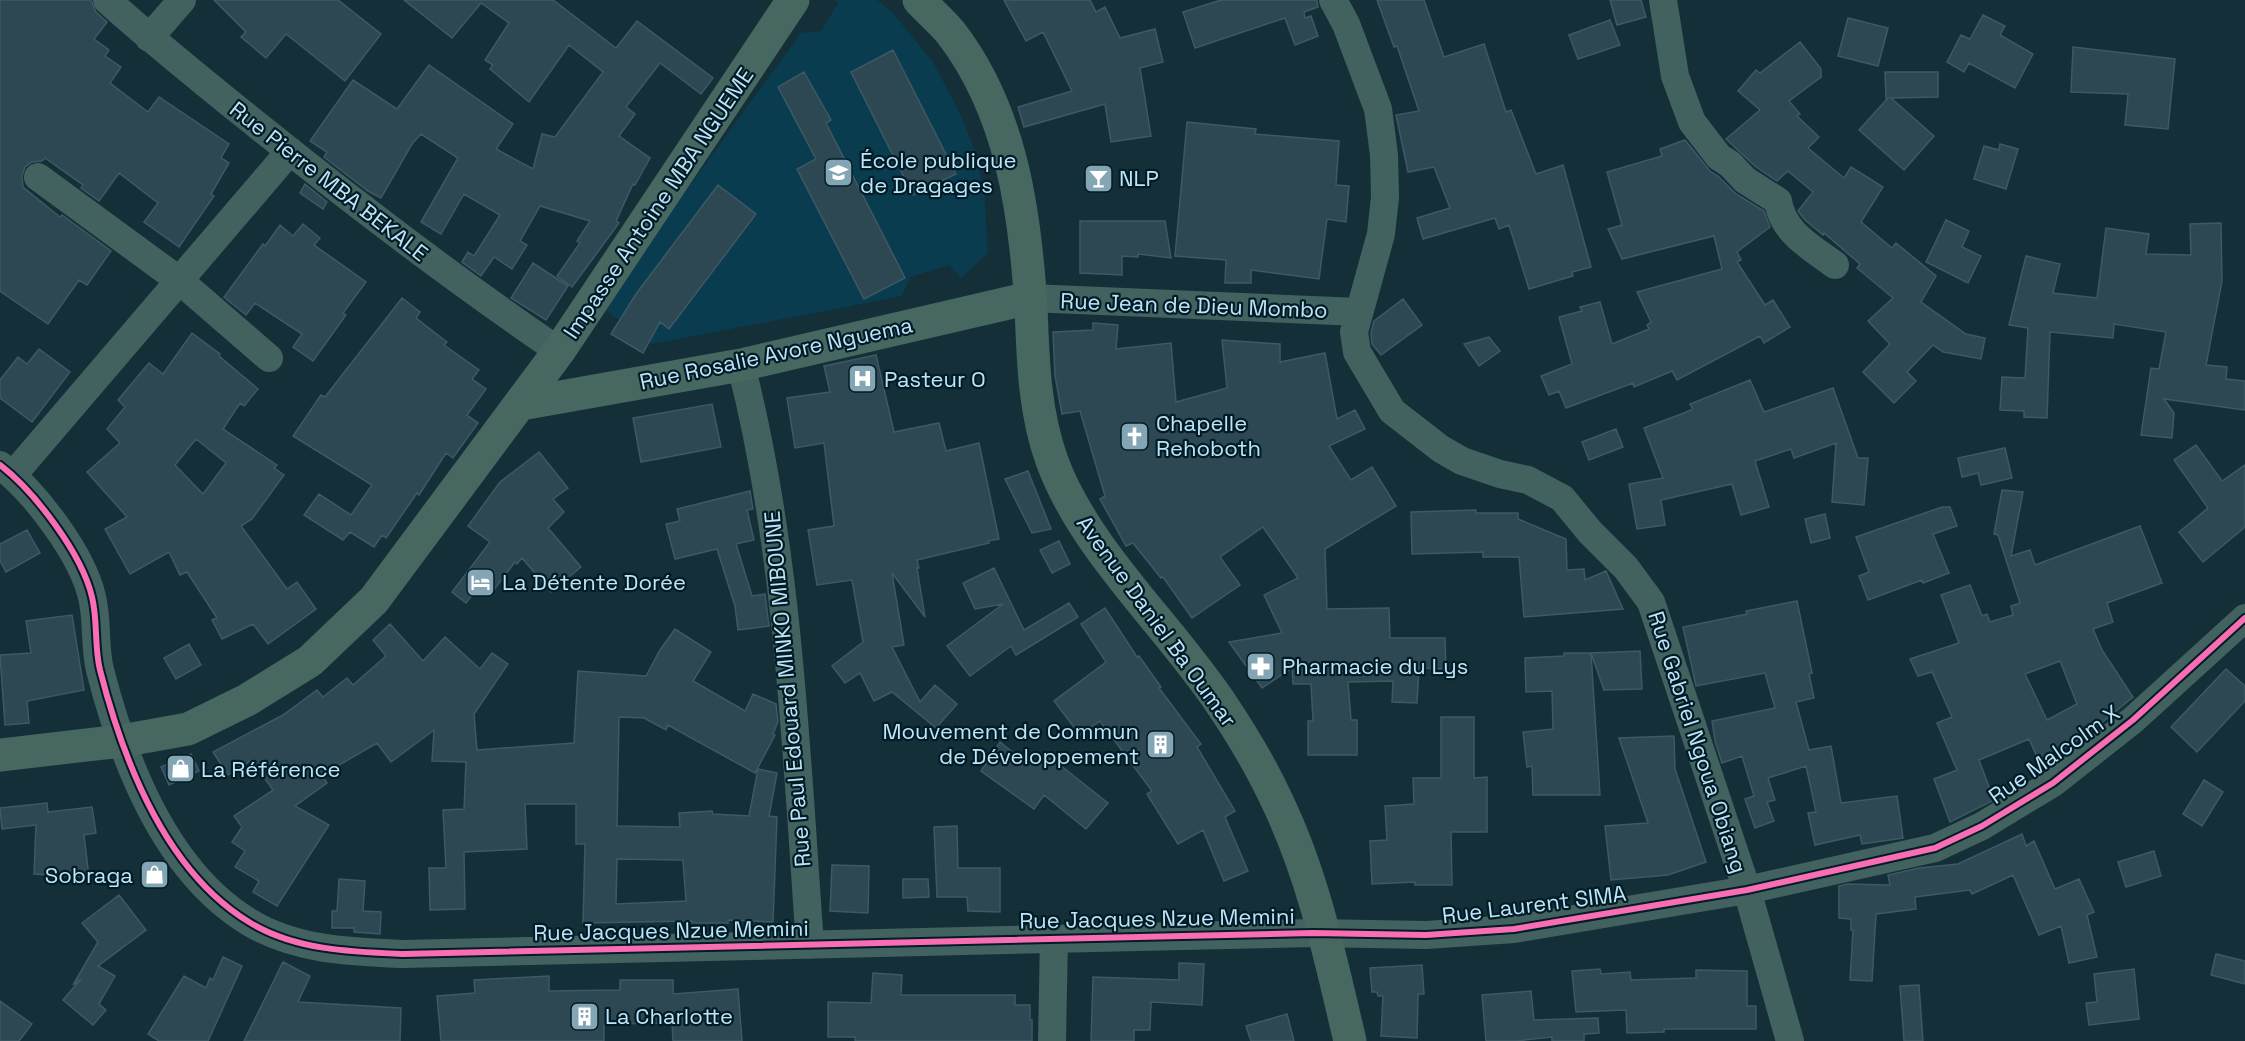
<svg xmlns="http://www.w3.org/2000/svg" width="2245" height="1041" font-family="'Space Grotesk',sans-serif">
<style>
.built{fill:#093c4f}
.building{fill:#2d4852;stroke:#3d5964;stroke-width:1.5;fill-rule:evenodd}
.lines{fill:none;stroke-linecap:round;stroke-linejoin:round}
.minor{stroke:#42625f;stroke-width:28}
.major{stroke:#466861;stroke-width:33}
.cycleway-casing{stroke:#021c27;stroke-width:10}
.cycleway{stroke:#f96db3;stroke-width:6}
.labels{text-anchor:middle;stroke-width:4.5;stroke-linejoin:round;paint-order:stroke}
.poi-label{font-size:22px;fill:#bee5f7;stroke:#021c27;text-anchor:start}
.street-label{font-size:22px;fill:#bee5f7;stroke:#021c27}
</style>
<rect width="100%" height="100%" fill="#152f39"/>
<path class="built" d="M835 0H877L891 11 933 62 961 116 976 154 984 192 988 253 961 278 949 265 910 277 902 296 652 344 601 307 801 33 821 31 838 3Z"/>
<path class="building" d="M0 0H91L96 12 107 22 94 39 109 50 105 56 121 67 110 83 148 112 159 97 229 144 221 158 229 163 211 194 214 196 179 247 144 222 158 203 119 173 99 201 81 188 83 185 45 158 42 161 32 162 25 167 22 176 23 187 60 217 62 215 111 251 87 285 79 280 48 324 0 291Z
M214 0H338L381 34 345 81 286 34 266 58 241 37 246 32Z
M404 0H553L616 48 637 21 713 78 701 94 660 63 626 107 635 114 619 136 650 158 635 185 633 184 616 221 619 223 572 287 557 276 580 243 577 241 590 221 540 206 520 241 527 245 512 269 494 257 481 276 462 262 468 252 474 256 500 215 464 194 441 234 421 222 458 158 421 134 412 144 381 198 368 191 324 157 327 152 310 141 353 80 397 109 429 65 513 124 496 149 533 169 542 134 555 137 603 72 569 45 529 102 490 69 493 65 485 60 509 23 481 3 452 38Z
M1004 0H1090L1096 12 1105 7 1120 38 1155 29 1163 62 1140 68 1151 136 1111 142 1105 104 1024 127 1018 107 1072 91 1043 32 1026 41Z
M1221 0H1317L1318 7 1304 12 1305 18 1311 16 1318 36 1295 45 1285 18 1195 48 1183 12Z
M1377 0H1424L1444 57 1484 44 1506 112 1511 110 1536 174 1563 165 1591 267 1572 272 1573 276 1529 289 1509 225 1499 229 1495 218 1423 239 1417 218 1450 208 1434 167 1408 172 1396 115 1419 111 1397 46 1394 47Z
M1610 0H1641L1646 17 1617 25Z
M1983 15 2005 26 2000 35 2033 54 2015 88 1969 63 1964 72 1947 62 1961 35 1970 39Z
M1848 18 1888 28 1878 66 1838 56Z
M1610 20 1620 45 1578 59 1569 35Z
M1800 42 1821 69V77L1789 101 1800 114 1797 116 1819 137 1808 148 1844 178 1851 167 1883 187 1861 222 1892 248 1896 243 1936 276 1921 302 1966 334 1985 338 1981 359 1943 352 1933 345 1907 372 1916 381 1894 403 1863 372 1890 344 1868 321 1893 298 1857 268 1860 264 1824 233 1823 235 1805 220 1798 211 1813 192 1788 171 1777 181 1756 167 1726 139 1760 110 1738 91 1756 70 1760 73Z
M2073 47 2175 59 2168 129 2125 125 2128 94 2071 92Z
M893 50 956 174 913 195 851 72Z
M804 72 831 120 826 123 905 278 864 299 797 169 816 159 778 87Z
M1885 72H1938V97L1891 98 1934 136 1904 170 1859 130 1888 98H1886Z
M1187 122 1256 129 1255 134 1339 141 1336 185 1349 186 1346 222 1327 219 1319 279 1251 270V283H1225L1226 260 1175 256Z
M1685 140 1710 171 1719 177 1736 194 1764 211 1770 227 1737 252 1741 260 1737 262 1765 305 1773 300 1790 327 1764 343 1760 336 1677 380 1672 371 1634 387 1633 383 1566 408 1559 391 1549 395 1541 376 1572 364 1559 317 1582 311 1580 307 1600 302 1612 344 1649 329 1647 325 1651 322 1637 292 1722 269 1714 236 1622 259 1608 229 1622 225 1607 172 1662 156 1660 149Z
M2000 144 2018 149 2006 189 1974 179 1984 146 1999 150Z
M305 184 327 202 323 209 300 193Z
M718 185 756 214 669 329 660 322 643 353 611 334 636 294Z
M1946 220 1969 231 1962 247 1981 256 1968 283 1926 262Z
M1080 221H1165L1171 258 1138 254V257L1122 256V275L1080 273Z
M2221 223 2222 281 2206 365 2227 367 2226 379 2245 381V410L2164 399 2174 413 2172 438 2141 435 2151 368 2159 369 2166 332 2114 324 2113 338 2050 332 2047 418 2024 417V411L2000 410 2002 377 2025 378 2028 328 2009 325 2026 256 2060 264 2053 293 2097 298 2106 228 2149 234 2146 254 2191 255 2190 224Z
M303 224 320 238 314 245 366 282 343 313 346 315 313 361 293 347 302 334 255 303 246 315 224 297 263 244 265 246 280 225 293 236Z
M533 263 568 286 546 320 511 298Z
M402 298 420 312 416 318 447 342 444 345 479 370 472 379 486 389 467 415 478 423 453 458 446 453 419 495 417 493 386 538 382 535 374 547 350 532 343 540 304 515 319 494 351 515 372 485 293 436 321 395 325 397Z
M1403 299 1422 325 1381 355 1372 344 1371 333 1374 321Z
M1093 323 1118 325 1116 349 1171 343 1176 402 1227 388 1222 340 1280 344V362L1325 353 1337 419 1355 410 1365 429 1329 446 1351 480 1372 467 1396 506 1325 549 1327 609 1389 608 1390 638H1445L1446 669 1419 668 1417 703 1392 702 1393 681 1348 682 1351 720H1357V755H1308V721H1313L1311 684H1293L1292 668 1262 688 1229 642 1282 633 1264 595 1298 578 1263 527 1220 557 1240 585 1192 618 1163 577 1161 578 1133 543 1126 546 1100 499 1105 496 1080 411 1062 414 1055 376 1053 332 1093 330Z
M192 333 220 354 219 356 258 389 244 406 240 403 223 429 277 465 274 468 284 475 252 519 241 526 287 589 297 582 316 609 268 644 253 624 222 639 212 620 217 618 187 572 180 575 169 552 130 574 105 529 127 517 87 472 120 443 107 429 125 407 118 400 149 363 163 374ZM196 439 226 463 203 494 175 465Z
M1489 337 1500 351 1479 366 1464 344Z
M39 349 70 372 32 422 0 398V380L18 357 27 364Z
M876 355 894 432 939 423 946 451 979 443 999 539 988 541 989 543 917 560 919 568H917L925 617 892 573 904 645 892 647 920 702 935 685 957 704 936 728 892 692 874 701 860 673 845 683 832 666 863 642 852 580 817 585 808 530 834 526 824 443 795 448 787 398 830 392 824 366Z
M1750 380 1764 412 1833 388 1858 458H1868L1864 505 1832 502 1836 443 1794 458 1791 449 1755 461 1769 507 1741 515 1732 484 1661 500 1665 525 1637 529 1629 484 1663 478 1644 428 1684 413 1693 409 1690 404Z
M712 404 721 447 641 462 633 418Z
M1616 429 1623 447 1589 460 1582 442Z
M2196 445 2222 481 2245 465V527L2203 562 2179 532 2208 508 2174 460Z
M2005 448 2012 478 1981 485 1978 473 1962 477 1958 458Z
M539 452 568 488 553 499 564 512 548 528 581 567 551 592 522 558 517 564 515 562 490 595 479 586 466 603 452 592 490 542 468 526 500 482Z
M1028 471 1051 529 1032 533 1005 479Z
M2002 490 2023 492 2011 556 2030 550 2035 565 2140 526 2162 583 2107 603 2113 622 2093 629 2102 650 2133 697 2088 734 2060 750 2063 754 2043 770 2029 739 1979 760 1994 800 1950 822 1934 779 1957 770 1937 723 1952 717 1932 672 1918 676 1910 659 1959 643 1941 595 1970 585 1982 616 1987 614 1990 622 2013 615 2011 606 2020 603 1998 535 1994 534ZM2060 661 2077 704 2047 720 2025 674Z
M750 491 753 509 747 510 754 540 736 544 752 596 765 594 769 626 738 630 735 606 717 549 675 559 666 524 680 521 677 509Z
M1942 507H1950L1957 526 1933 534 1949 573 1923 583 1922 580 1868 600 1859 576 1869 572 1856 537Z
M1476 510V513H1518V519L1566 539 1567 570 1584 569 1585 580 1606 571 1623 609 1524 617 1519 557H1483V552L1412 554 1411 512Z
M1825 514 1830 538 1811 543 1805 519Z
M27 530 40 553 6 572 0 561V544Z
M1059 541 1070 564 1052 573 1040 550Z
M994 568 1024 630 1069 603 1078 617 1016 655 1011 646 970 676 947 646 1003 604 975 609 963 583Z
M1797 601 1812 673 1809 674 1814 698 1796 702 1809 750 1831 746 1841 803 1897 796 1903 838 1862 844 1860 835 1815 845 1808 813 1816 812 1806 766 1768 778 1775 800 1767 802 1774 821 1755 828 1745 799 1754 796 1742 756 1722 763 1715 741 1712 721 1775 708 1765 673 1696 686 1683 627 1747 614 1746 611Z
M1105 608 1137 657 1139 656 1161 687 1159 688 1201 744 1197 747 1235 811 1225 817 1248 871 1224 881 1203 830 1178 844 1147 794 1152 791 1100 721 1080 735 1054 701 1106 662 1081 624Z
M72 615 84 690 27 701 29 723 5 725 0 655 31 653 26 621Z
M390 624 423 661 445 637 480 669 492 653 508 664 474 714 477 750 574 743 578 671 646 676 660 650 675 629 711 652 693 681 745 711 753 694 776 704 778 722 773 734 775 735 755 773 668 725 666 730 644 718 619 717 617 826 680 827 679 813 712 811 713 814 749 816 758 769 777 773 769 816 777 817 773 922 728 920V923H692V921L583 923 585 844H576V804H525L527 849 464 852 465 909 430 910 429 868H446L443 810 464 809 466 762 432 761 434 730 391 762 377 743 322 775 327 783 295 806 329 825 277 906 253 892 259 881 235 867 245 851 232 842 242 827 234 816 273 790 252 760 228 775 213 752 283 715 317 690 323 697 347 678 353 685 386 656 373 640ZM617 859 683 860 686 901 616 904Z
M189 644 201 665 176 679 164 658Z
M1640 651 1642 689 1604 690 1591 653Z
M1564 653H1591L1600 795H1533L1532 766 1527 767 1523 732 1553 729 1552 691 1526 692 1525 658 1564 656Z
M2226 669 2245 686V701L2197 752 2171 727Z
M1441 717H1474V778L1487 777V832H1451L1452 885H1415V882L1372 884 1370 841 1387 840 1385 806 1414 804 1413 778H1441Z
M1674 736 1675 769 1706 862 1668 875 1611 880 1605 826 1648 823 1619 738Z
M1000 742 1020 758 1022 757 1035 765 1042 754 1060 765 1108 803 1086 829 1044 795 1034 809 981 771Z
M191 754 199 771 169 785 161 767Z
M2204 780 2223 792 2202 826 2183 814Z
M47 803 48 812 92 807 96 833 84 835 89 877 34 874 36 825 2 829 0 808Z
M957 826 958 868H1000V912L968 911 967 897H937L934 827Z
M2022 834 2026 846 2034 841 2055 889 2079 879 2094 912 2087 915 2097 957 2069 963 2061 926 2039 935 2013 875 1972 894 1970 890 1915 897 1916 909 1876 914 1872 981 1850 980 1853 930H1851V919L1839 918V886L1848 884 1890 885 1888 875 1919 868 1958 864Z
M2154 851 2161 876 2126 887 2118 862Z
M832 865 869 866 868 913 830 911Z
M339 879 365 881 363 911 381 912 380 934 354 932V928H332V911H337Z
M903 879H928L929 897 903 898Z
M119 895 146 930 98 966 115 976 99 1004 106 1010 93 1025 63 1000 81 979 73 985 98 942 82 923Z
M2216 954 2245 961V984L2211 975Z
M223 957 242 966 208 1041H159L148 1034 184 976 206 988 210 978 213 980Z
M283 962 310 976 298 1002 401 1008 400 1041H244Z
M1179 963 1204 964 1202 1005 1151 1002 1150 1030H1134V1041H1091L1093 977 1179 980Z
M1422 965 1424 994H1418L1417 1038 1381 1036 1383 996H1378L1377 992H1372L1370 968Z
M1600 969 1601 974 1630 972 1631 980 1696 978V970L1747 971V1006H1756V1029H1664V1032L1627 1033 1626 1010 1576 1012 1572 971Z
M2134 969 2139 1019 2089 1025 2086 1003 2097 1002 2094 974Z
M873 973 902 975 901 995H1015V1005H1030V1020H1032V1041H855V1037H828V1002L871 1003Z
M549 976V991L620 990V980H673V994L738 989 742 1041H673L672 1023 604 1024V1041H441L437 996 475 993 474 980Z
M1919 985 1923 1041H1904L1900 986Z
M1531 991 1534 1020 1598 1018 1599 1033 1584 1034V1041H1552V1037L1516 1041H1486L1482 995Z
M0 1001 32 1024 19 1041H0Z
M1287 1014 1294 1041H1251L1246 1026Z"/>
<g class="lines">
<path class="minor" d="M107 0C156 44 206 84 257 125 355 204 455 280 559 351
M1333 0 1346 24 1378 109 1384 155 1385 197 1381 234 1354 332 1357 352 1392 411 1441 449 1462 461 1500 474 1528 480 1562 498 1590 532 1626 568 1651 602 1747 890 1790 1041
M1663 0 1675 76 1692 122 1719 157 1730 164 1745 180 1778 201C1783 233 1811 247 1835 265
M149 38 182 0
M38 177 180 281 269 358
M1030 298 1359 312
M741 365C789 554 796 751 810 945
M0 465C35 492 82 554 92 597 98 621 94 646 100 670 123 760 165 871 249 922 294 950 351 952 403 954L1313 933 1426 935 1514 929 1747 890 1935 848 1982 826 2053 783 2133 720 2245 618
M13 475 290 151
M1052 1041 1054 938"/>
<path class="major" d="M919 0C929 11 941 21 951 33 1011 111 1025 211 1031 307 1033 359 1034 411 1052 461 1085 551 1171 627 1224 708 1244 738 1263 770 1278 803 1314 878 1331 961 1350 1041
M521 404 741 365 1030 298
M0 755 121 741 188 729 247 700 310 661 374 600 559 351 793 0"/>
<defs>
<path id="cycleway" d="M0 465C35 492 82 554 92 597 98 621 94 646 100 670 123 760 165 871 249 922 294 950 351 952 403 954L1313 933 1426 935 1514 929 1747 890 1935 848 1982 826 2053 783 2133 720 2245 618"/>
</defs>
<use href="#cycleway" class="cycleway-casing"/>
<use href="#cycleway" class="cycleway"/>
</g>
<defs>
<symbol id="school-square" viewBox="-11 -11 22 22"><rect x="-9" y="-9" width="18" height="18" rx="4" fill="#83a5b4" stroke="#021c27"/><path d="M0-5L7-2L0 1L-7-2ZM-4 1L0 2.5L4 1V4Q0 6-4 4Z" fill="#fff"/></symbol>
<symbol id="bar-square" viewBox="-11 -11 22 22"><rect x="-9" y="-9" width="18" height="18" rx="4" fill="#83a5b4" stroke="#021c27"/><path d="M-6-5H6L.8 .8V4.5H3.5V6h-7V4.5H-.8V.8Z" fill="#fff"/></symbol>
<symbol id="hospital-square" viewBox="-11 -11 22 22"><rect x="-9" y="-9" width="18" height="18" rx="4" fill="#83a5b4" stroke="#021c27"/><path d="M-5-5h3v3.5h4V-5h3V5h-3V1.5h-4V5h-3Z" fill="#fff"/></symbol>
<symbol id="church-square" viewBox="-11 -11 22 22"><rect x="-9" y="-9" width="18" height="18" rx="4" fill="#83a5b4" stroke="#021c27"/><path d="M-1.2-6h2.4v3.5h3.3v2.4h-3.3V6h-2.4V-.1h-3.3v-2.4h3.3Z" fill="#fff"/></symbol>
<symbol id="hotel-square" viewBox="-11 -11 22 22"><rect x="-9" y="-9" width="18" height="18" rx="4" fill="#83a5b4" stroke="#021c27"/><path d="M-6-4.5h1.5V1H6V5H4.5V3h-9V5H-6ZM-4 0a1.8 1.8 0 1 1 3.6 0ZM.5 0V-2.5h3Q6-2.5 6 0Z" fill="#fff"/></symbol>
<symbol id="pharmacy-square" viewBox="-11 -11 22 22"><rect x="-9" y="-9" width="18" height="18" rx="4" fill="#83a5b4" stroke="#021c27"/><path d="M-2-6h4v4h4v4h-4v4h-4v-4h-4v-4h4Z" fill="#fff"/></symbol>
<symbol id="building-square" viewBox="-11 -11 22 22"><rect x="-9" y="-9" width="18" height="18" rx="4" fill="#83a5b4" stroke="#021c27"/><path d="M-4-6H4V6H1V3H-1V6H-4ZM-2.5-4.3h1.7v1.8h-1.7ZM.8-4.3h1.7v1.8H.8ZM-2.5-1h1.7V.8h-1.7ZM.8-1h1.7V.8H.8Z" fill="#fff"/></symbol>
<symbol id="shop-square" viewBox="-11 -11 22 22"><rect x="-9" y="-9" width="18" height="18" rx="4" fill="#83a5b4" stroke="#021c27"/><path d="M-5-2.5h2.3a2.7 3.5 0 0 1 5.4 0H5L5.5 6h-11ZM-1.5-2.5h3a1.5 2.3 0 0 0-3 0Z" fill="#fff"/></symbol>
</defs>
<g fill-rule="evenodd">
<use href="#school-square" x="822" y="156" width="33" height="33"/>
<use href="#bar-square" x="1082" y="162" width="33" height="33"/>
<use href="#hospital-square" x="846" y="362" width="33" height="33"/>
<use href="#church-square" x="1118" y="420" width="33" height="33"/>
<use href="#hotel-square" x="464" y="566" width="33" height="33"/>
<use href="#pharmacy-square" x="1244" y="650" width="33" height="33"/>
<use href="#building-square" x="1144" y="728" width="33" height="33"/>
<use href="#shop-square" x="164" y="752" width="33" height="33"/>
<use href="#shop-square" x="138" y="858" width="33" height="33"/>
<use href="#building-square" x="568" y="1000" width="33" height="33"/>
</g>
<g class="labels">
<g class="poi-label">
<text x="860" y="168">École publique<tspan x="860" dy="25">de Dragages</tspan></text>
<text x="1119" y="186">NLP</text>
<text x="884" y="387">Pasteur O</text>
<text x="1156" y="431">Chapelle<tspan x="1156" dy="25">Rehoboth</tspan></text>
<text x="502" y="590">La Détente Dorée</text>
<text x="1282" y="674">Pharmacie du Lys</text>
<text x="1139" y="739" text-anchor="end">Mouvement de Commun<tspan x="1139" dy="25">de Développement</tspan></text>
<text x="201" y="777">La Référence</text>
<text x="133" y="883" text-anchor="end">Sobraga</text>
<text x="605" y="1024">La Charlotte</text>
</g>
<g class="street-label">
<text transform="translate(329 181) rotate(38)" y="8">Rue Pierre MBA BEKALE</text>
<text transform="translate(658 203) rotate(-56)" y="8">Impasse Antoine MBA NGUEME</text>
<text transform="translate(1194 305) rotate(2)" y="8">Rue Jean de Dieu Mombo</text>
<text transform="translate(776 353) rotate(-12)" y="8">Rue Rosalie Avore Nguema</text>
<text transform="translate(1157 621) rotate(54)" y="8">Avenue Daniel Ba Oumar</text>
<text transform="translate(787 689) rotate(-95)" y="8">Rue Paul Edouard MINKO MIBOUNE</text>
<text transform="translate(1698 742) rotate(72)" y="8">Rue Gabriel Ngoua Obiang</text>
<text transform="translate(2054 754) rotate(-35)" y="8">Rue Malcolm X</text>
<text transform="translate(1534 904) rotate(-7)" y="8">Rue Laurent SIMA</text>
<text transform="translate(1157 918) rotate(-1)" y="8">Rue Jacques Nzue Memini</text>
<text transform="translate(671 930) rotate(-1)" y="8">Rue Jacques Nzue Memini</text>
</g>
</g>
</svg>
